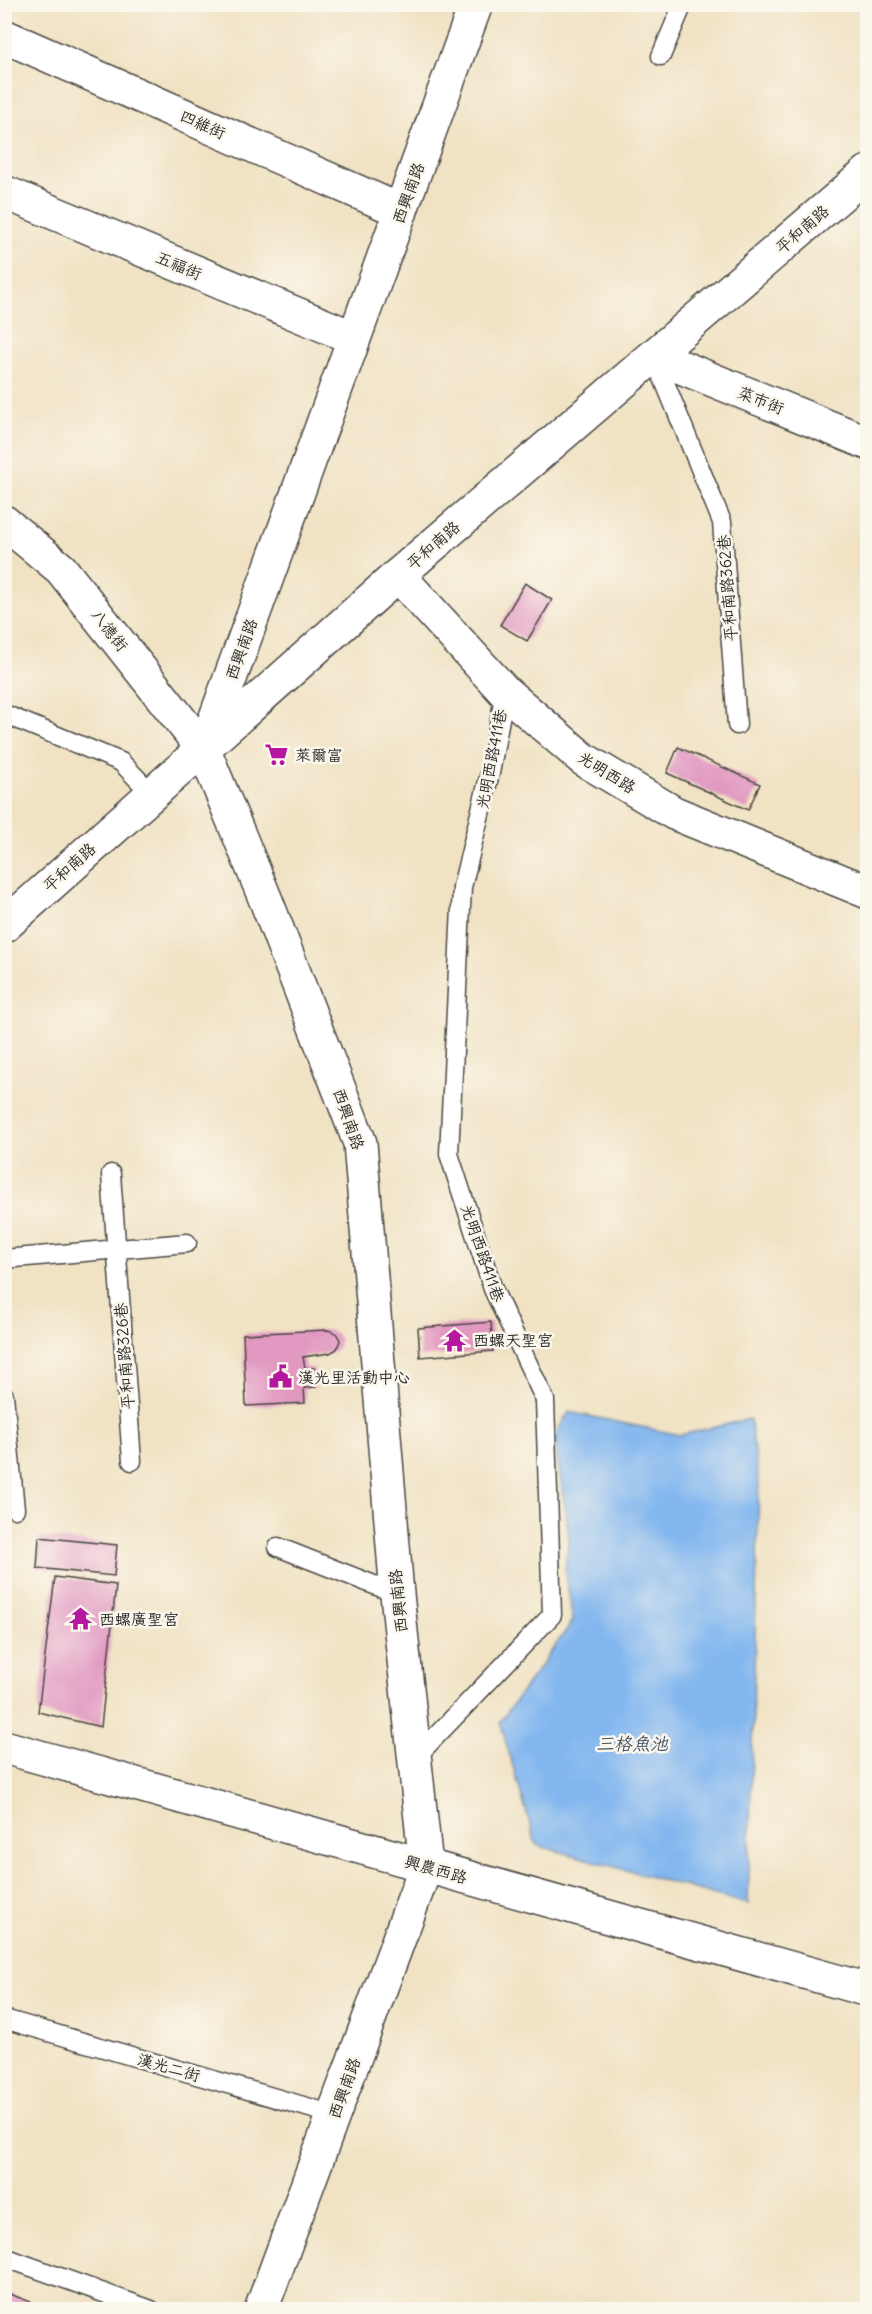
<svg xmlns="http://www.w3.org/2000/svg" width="872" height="2314" font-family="Delius,'LXGW WenKai TC',sans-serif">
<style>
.water{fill:#81b6ef;stroke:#56708d;stroke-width:1.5}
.building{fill:#e198c1}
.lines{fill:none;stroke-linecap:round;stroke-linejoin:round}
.service-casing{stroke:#494642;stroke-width:21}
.minor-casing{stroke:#494642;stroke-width:36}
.secondary-casing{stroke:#494642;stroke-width:36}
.service{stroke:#fff;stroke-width:18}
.minor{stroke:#fff;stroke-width:33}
.secondary{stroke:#fff;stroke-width:33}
.labels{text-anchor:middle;stroke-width:5;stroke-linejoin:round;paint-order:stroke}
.street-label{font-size:16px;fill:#2b2b2b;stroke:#fbf7ec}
.poi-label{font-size:16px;fill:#2b2b2b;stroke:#fbf7ec;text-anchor:start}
.water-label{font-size:18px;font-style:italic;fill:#455566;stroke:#fbf7ec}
</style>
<rect width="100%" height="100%" fill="#fbf7ec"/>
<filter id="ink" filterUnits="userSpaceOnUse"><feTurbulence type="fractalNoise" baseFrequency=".0167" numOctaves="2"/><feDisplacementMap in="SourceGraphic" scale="12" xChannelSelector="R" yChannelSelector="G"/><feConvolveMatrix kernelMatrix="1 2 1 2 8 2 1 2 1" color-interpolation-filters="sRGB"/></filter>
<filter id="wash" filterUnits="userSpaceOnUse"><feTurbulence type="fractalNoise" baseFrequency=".008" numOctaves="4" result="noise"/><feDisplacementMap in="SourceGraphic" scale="24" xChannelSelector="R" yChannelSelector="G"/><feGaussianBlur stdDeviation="1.35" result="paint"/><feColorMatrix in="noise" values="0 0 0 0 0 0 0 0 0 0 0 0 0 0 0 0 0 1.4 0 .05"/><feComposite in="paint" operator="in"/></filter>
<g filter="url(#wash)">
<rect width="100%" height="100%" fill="#f0e2c3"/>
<path class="water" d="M569 1412 680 1435 750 1419 759 1483 748 1904 536 1845 500 1722 573 1621 565 1570 569 1535 554 1436Z"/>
<g id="blocks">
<path class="building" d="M525 583 552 600 527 641 500 625Z
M678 747 760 784 748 810 667 773Z
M491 1322 493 1351 420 1357 418 1328Z
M328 1330 336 1333 340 1340 337 1349 330 1353 303 1357 305 1368H314L316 1387 304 1388 305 1403 246 1406 243 1334Z
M39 1537 117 1545 114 1576 37 1568Z
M55 1577 116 1585 101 1727 38 1712Z
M4 2292 50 2309V2310H4Z"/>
</g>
</g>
<g filter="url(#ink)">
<use href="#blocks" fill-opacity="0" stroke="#494642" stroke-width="1.5"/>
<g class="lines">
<defs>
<path id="service" d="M661 56 683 4
M654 356 722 522 737 725
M4 714 121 762 151 793
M111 1174 132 1461
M4 1259 187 1243
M4 1395 15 1509
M278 1547 397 1594
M415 1758 552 1615 545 1400 493 1289 449 1154 462 887 490 773 505 692
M4 2019 334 2115
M4 2257 151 2310"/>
<path id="minor" d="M4 36 401 211
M4 192 354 338
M654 356 868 443
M4 522 61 569 204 750
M398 575 505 692 583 759 674 813 868 892
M261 2310 426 1866 397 1594 360 1143 267 903 204 750 476 4"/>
<path id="secondary" d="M4 926 398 575 868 172
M4 1747 868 1990"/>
</defs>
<use href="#service" class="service-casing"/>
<use href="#minor" class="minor-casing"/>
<use href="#secondary" class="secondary-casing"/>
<use href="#service" class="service"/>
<use href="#minor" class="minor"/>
<use href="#secondary" class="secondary"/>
</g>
</g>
<defs>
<symbol id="supermarket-bare" viewBox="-9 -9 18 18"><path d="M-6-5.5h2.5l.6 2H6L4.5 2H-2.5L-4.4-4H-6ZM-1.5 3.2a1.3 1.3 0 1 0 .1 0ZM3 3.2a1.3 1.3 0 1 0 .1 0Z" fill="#b5179e" stroke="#fbf7ec" stroke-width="2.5" paint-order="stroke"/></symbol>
<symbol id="temple-bare" viewBox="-9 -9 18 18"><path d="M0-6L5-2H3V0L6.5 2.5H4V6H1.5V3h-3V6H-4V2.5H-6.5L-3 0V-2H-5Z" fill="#b5179e" stroke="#fbf7ec" stroke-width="2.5" paint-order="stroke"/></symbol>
<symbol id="civic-bare" viewBox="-9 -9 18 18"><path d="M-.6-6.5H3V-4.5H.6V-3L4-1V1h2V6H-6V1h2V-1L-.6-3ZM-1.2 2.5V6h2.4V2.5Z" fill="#b5179e" stroke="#fbf7ec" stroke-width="2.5" paint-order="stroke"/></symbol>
</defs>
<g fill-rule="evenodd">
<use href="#supermarket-bare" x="260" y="738" width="33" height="33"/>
<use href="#temple-bare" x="438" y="1324" width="33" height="33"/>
<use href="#civic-bare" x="264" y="1360" width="33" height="33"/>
<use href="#temple-bare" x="64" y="1602" width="33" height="33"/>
</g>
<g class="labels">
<g class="street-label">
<text transform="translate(203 124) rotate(24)" y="6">四維街</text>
<text transform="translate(408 193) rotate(-70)" y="6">西興南路</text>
<text transform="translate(802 229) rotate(-41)" y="6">平和南路</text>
<text transform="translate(179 265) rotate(23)" y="6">五福街</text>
<text transform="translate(761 400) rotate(22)" y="6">菜市街</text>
<text transform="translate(433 545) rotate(-41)" y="6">平和南路</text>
<text transform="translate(727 588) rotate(-94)" y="6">平和南路362巷</text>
<text transform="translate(110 630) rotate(52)" y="6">八德街</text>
<text transform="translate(241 649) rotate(-70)" y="6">西興南路</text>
<text transform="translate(491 759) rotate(-79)" y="6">光明西路411巷</text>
<text transform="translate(607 772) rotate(32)" y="6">光明西路</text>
<text transform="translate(69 867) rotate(-42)" y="6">平和南路</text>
<text transform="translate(349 1119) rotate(71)" y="6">西興南路</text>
<text transform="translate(483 1253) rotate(71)" y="6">光明西路411巷</text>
<text transform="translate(124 1356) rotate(-94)" y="6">平和南路326巷</text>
<text transform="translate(398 1601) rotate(-96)" y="6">西興南路</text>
<text transform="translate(436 1869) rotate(16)" y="6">興農西路</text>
<text transform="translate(169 2067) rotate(16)" y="6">漢光二街</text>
<text transform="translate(344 2088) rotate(-70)" y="6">西興南路</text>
</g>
<g class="poi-label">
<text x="295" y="761">萊爾富</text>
<text x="473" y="1346">西螺天聖宮</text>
<text x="298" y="1383">漢光里活動中心</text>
<text x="99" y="1625">西螺廣聖宮</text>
</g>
<g class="water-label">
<text x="632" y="1750">三格魚池</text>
</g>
</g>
<rect width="872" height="2314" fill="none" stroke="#fbf7ec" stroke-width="24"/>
</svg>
